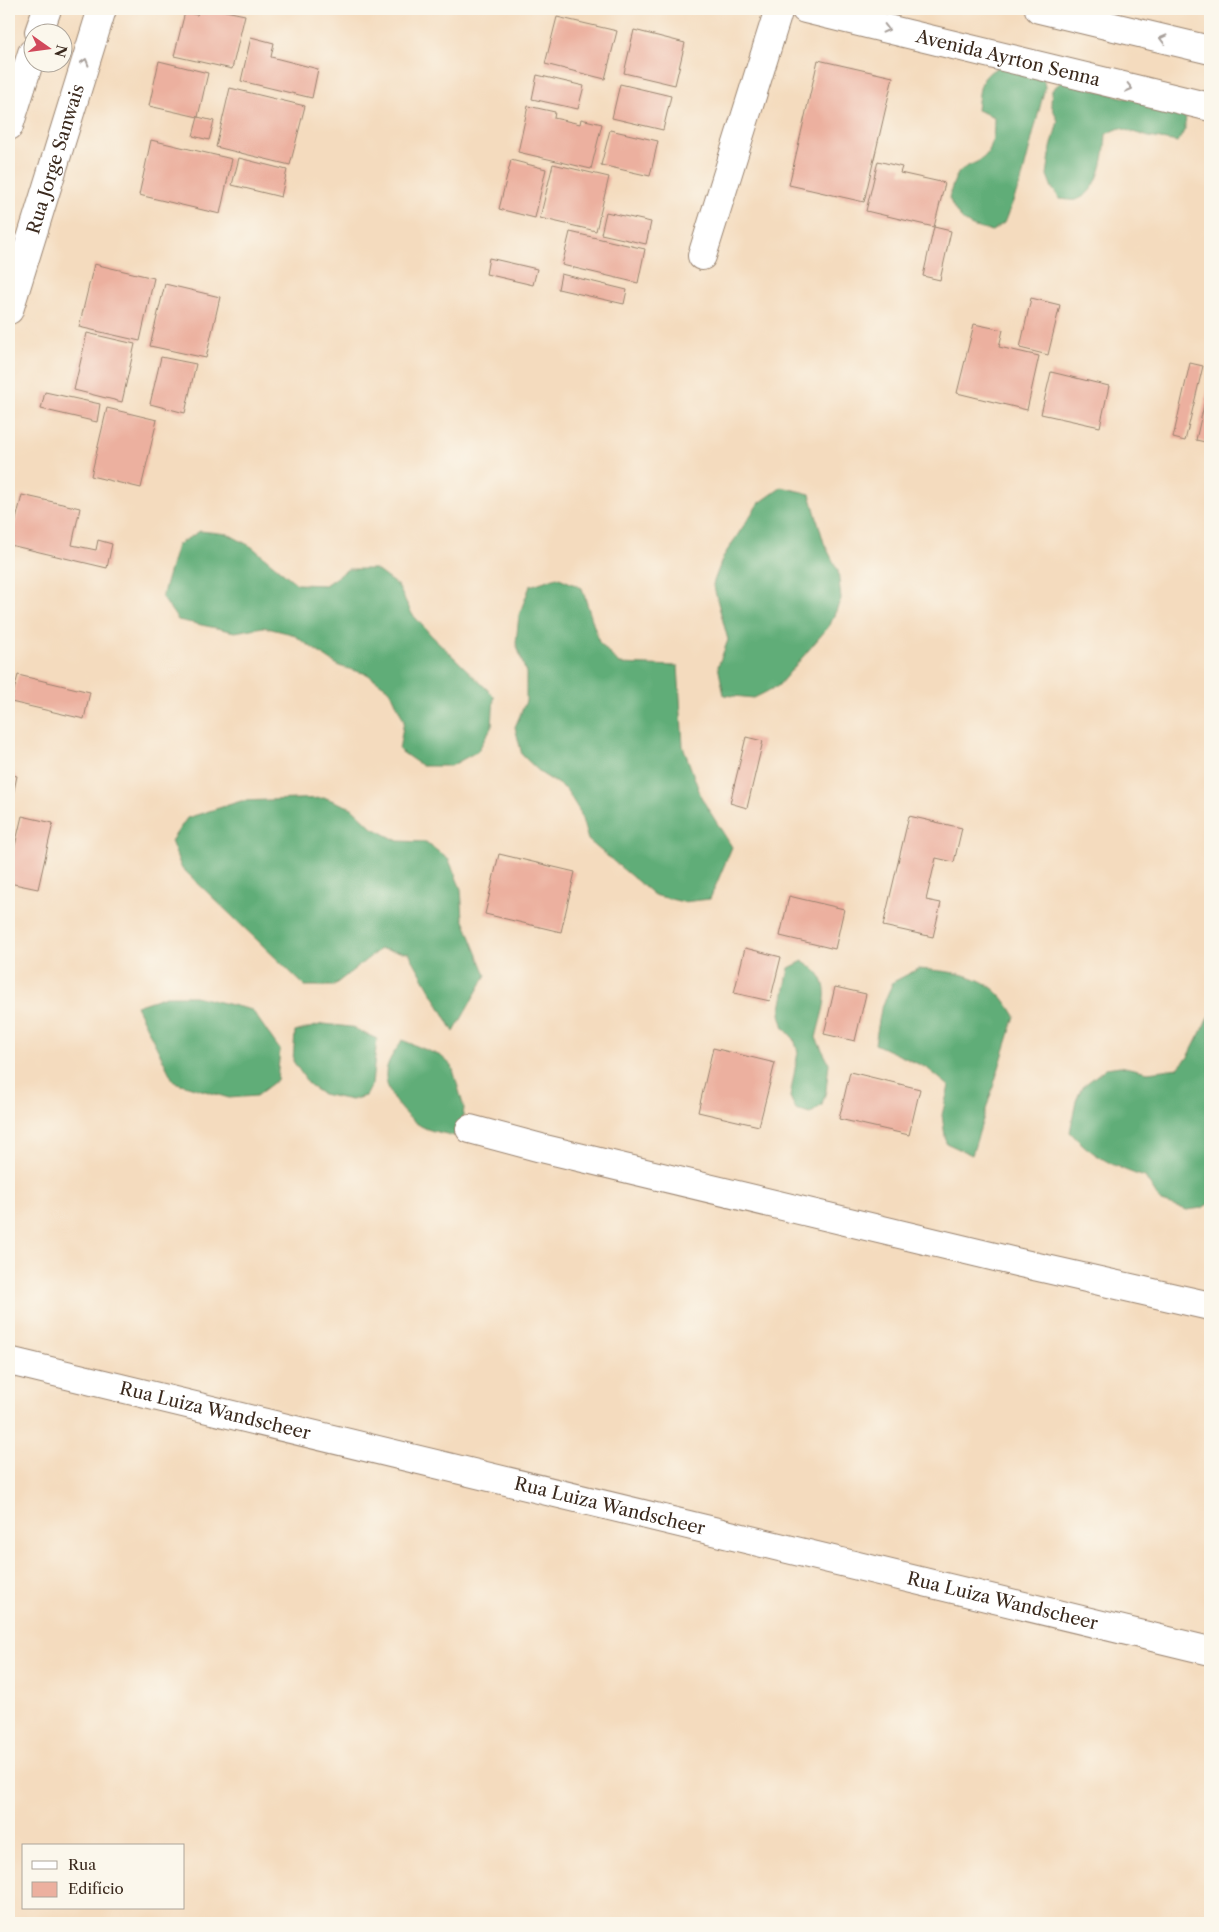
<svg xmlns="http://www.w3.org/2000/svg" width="1219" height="1932" font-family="'Libre Caslon Text',serif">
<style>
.forest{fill:#60ad78;stroke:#4e6c4b}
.building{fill:#ecb09f}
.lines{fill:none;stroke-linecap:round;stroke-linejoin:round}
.minor-casing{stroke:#98826e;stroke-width:30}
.secondary-casing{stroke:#98826e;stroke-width:30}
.minor{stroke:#fff;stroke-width:28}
.secondary{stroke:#fff;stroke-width:28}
.oneway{stroke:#a79f9a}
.labels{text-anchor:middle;stroke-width:4.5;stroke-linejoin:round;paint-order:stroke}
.street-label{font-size:18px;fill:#3b2a1e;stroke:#fbf7ec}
</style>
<rect width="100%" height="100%" fill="#fbf7ec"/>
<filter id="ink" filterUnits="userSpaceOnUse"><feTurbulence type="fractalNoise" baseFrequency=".02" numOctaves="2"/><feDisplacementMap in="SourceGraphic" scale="10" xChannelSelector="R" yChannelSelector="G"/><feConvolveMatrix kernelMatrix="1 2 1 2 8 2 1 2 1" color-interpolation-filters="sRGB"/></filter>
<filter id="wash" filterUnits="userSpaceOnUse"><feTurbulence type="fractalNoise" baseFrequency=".0096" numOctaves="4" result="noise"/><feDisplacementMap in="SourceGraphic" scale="20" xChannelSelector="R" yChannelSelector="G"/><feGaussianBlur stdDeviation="1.12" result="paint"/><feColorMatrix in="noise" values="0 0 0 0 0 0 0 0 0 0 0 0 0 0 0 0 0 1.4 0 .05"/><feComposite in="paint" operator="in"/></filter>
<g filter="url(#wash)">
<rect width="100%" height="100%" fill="#f4dbbe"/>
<path class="forest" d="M1000 66 1042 72 1045 87 1021 182 1004 223 992 231C967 227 959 221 949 198 951 189 954 179 959 172 966 165 976 164 983 158 994 149 994 130 994 117L977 110C980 88 978 77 1000 66Z
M1062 81 1186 114 1185 129 1178 142 1149 137 1120 128 1106 134C1105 155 1100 193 1076 200 1071 201 1064 199 1060 199L1052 188 1047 175 1051 148 1058 121 1051 104 1052 90Z
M782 487 810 494 824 543 838 571 841 599 830 625 778 686 754 698 724 695 718 666 728 640 713 584 723 557 758 504Z
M200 531 228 534 252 547 297 584 325 585 348 569H375L398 586 412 614 431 635 494 696 492 726 478 751 451 766H422L399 750 404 721 390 690 367 674 339 666 292 634 263 627 235 632 178 620 162 597 177 545Z
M557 577 582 588 599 642 619 664 678 666 683 746 702 799 732 847 710 899 683 902 654 895 588 840 580 812 566 789 542 774 522 755 515 727 526 701V673L516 643 519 615 530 586Z
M326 798 352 808 373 828 398 841 426 842 449 860 461 889 463 918 486 975 454 1032 409 953 380 949 333 986H305L181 867 171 841 187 818 241 801Z
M803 961C838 981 823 1006 816 1038L829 1063 826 1091 822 1105 810 1114 796 1110 790 1097 798 1052 794 1039 784 1028 780 1014 789 968Z
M918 969C945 971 979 973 999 994 1005 1000 1010 1008 1015 1016L972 1155 946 1143 942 1115 949 1086 927 1068 875 1044 881 1009 893 982Z
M166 996H195L252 1010 280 1050 277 1080 256 1096 229 1098 174 1082 136 1006Z
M1210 1014V1203L1202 1208 1187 1210 1161 1202 1145 1177C1117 1169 1089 1154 1070 1132L1076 1101 1082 1087 1106 1068 1120 1066 1148 1072 1178 1068 1188 1057Z
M323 1024 351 1027 377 1039 372 1084 365 1096 351 1100 322 1094 310 1086 293 1061 295 1032Z
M402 1040 441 1056 452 1066 464 1108 462 1124 454 1136C445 1133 435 1132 427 1129 407 1121 380 1091 387 1067 389 1058 398 1048 402 1040Z"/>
<g id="blocks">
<path class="building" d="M199 9H216L245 15 232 69 174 56 185 12 197 15Z
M557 17 617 31 605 79 545 64Z
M634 30 685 43 675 85 624 73Z
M251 37 274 43 271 57 318 69 312 98 241 81Z
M818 60 893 77 864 202 789 185Z
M159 61 208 73 198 117 149 106Z
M537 75 584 86 578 109 532 99Z
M620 84 671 96 663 130 612 118Z
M230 88 305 106 290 165 216 147Z
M528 106 555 112 554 118 580 124 581 119 602 124 591 169 518 152Z
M198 117 214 121 209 140 193 136Z
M610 130 658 141 650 176 601 165Z
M151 140 232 159 220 214 139 195Z
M239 158 287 170 281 197 232 185Z
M511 160 546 169 535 218 499 209Z
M878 161 902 167 900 173 945 183 934 227 866 211Z
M553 164 609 177 596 231 540 218Z
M606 212 651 222 646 244 601 234Z
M934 227 951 231 940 280 923 276Z
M570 232 645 249 638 283 562 265Z
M489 258 537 269 533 285 486 274Z
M94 264 154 278 140 341 79 327Z
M561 274 627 290 624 304 558 289Z
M165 284 220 297 206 358 150 346Z
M1031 298 1060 305 1048 355 1020 348Z
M974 324 1003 330 999 347 1039 356 1027 410 957 393Z
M87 333 135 344 122 402 74 390Z
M161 357 196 364 185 413 150 404Z
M1190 363 1203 366 1185 441 1173 438Z
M1051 372 1109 386 1100 427 1041 414Z
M1209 383H1210V443L1196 440Z
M45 392 100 404 97 422 41 409Z
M107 408 157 420 141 488 91 476Z
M22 495 80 508 72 545 96 550 98 540 112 544 107 568 10 545Z
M18 675 90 692 84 719 11 702Z
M746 737 763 741 747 808 730 803Z
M9 774 17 776 10 809H9Z
M22 816 53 823 38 889 9 883V871Z
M909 816 962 828 954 862 936 858 926 900 941 903 933 937 883 926Z
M499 854 575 872 561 932 485 914Z
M789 896 844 909 835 949 780 936Z
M745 948 781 957 770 1001 734 993Z
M835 987 866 994 855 1041 824 1034Z
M713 1048 775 1063 759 1126 698 1112Z
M850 1072 920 1089 909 1135 839 1119Z"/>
</g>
</g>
<g filter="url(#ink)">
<use href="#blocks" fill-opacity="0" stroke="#98826e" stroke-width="1"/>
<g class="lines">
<defs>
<g id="minor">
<path id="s1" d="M805 9 1210 107"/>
<path d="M1039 9 1210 50"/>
<path d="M39 32 47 9"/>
<path d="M9 126 32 53"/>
<path d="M702 256 779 9"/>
<path id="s2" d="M9 310 102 9"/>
<path d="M470 1129 541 1148 1016 1262 1210 1306"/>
</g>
<g id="secondary">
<path id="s3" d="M9 1361 1210 1651"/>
</g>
</defs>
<use href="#minor" class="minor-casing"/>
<use href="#secondary" class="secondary-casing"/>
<use href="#minor" class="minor"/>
<use href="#secondary" class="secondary"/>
</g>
<defs><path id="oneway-chevron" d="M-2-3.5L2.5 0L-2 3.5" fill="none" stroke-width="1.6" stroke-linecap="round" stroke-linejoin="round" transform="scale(1.25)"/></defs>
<g class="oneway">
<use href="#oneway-chevron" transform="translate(886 29) rotate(14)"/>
<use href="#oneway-chevron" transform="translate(1163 39) rotate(-166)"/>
<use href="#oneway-chevron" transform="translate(85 62) rotate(-73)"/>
<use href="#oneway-chevron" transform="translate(1129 88) rotate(14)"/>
</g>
</g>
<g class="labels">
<g class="street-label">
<text dy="6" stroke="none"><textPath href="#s1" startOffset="209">Avenida Ayrton Senna</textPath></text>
<text dy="6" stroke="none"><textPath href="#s2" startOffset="158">Rua Jorge Sanwais</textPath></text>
<text dy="6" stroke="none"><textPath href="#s3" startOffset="212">Rua Luiza Wandscheer</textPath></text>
<text dy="6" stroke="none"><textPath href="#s3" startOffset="618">Rua Luiza Wandscheer</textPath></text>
<text dy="6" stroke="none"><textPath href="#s3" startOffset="1022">Rua Luiza Wandscheer</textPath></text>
</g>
</g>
<rect width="1219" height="1932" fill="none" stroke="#fbf7ec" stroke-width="30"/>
<rect x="22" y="1844" width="162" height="65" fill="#fbf7ec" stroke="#aea59a"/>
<rect x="32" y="1861" width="25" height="8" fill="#ffffff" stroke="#aea59a"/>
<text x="68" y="1870" font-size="15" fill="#3b2a1e">Rua</text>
<rect x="32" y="1882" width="25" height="15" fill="#ecb09f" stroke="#aea59a"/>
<text x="68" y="1894" font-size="15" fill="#3b2a1e">Edifício</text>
<g transform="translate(48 48) rotate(104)"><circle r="24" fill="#fbf7ec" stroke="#aea59a"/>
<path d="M0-4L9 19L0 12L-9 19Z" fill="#d1495b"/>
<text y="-8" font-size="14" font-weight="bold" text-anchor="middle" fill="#3b2a1e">N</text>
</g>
</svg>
